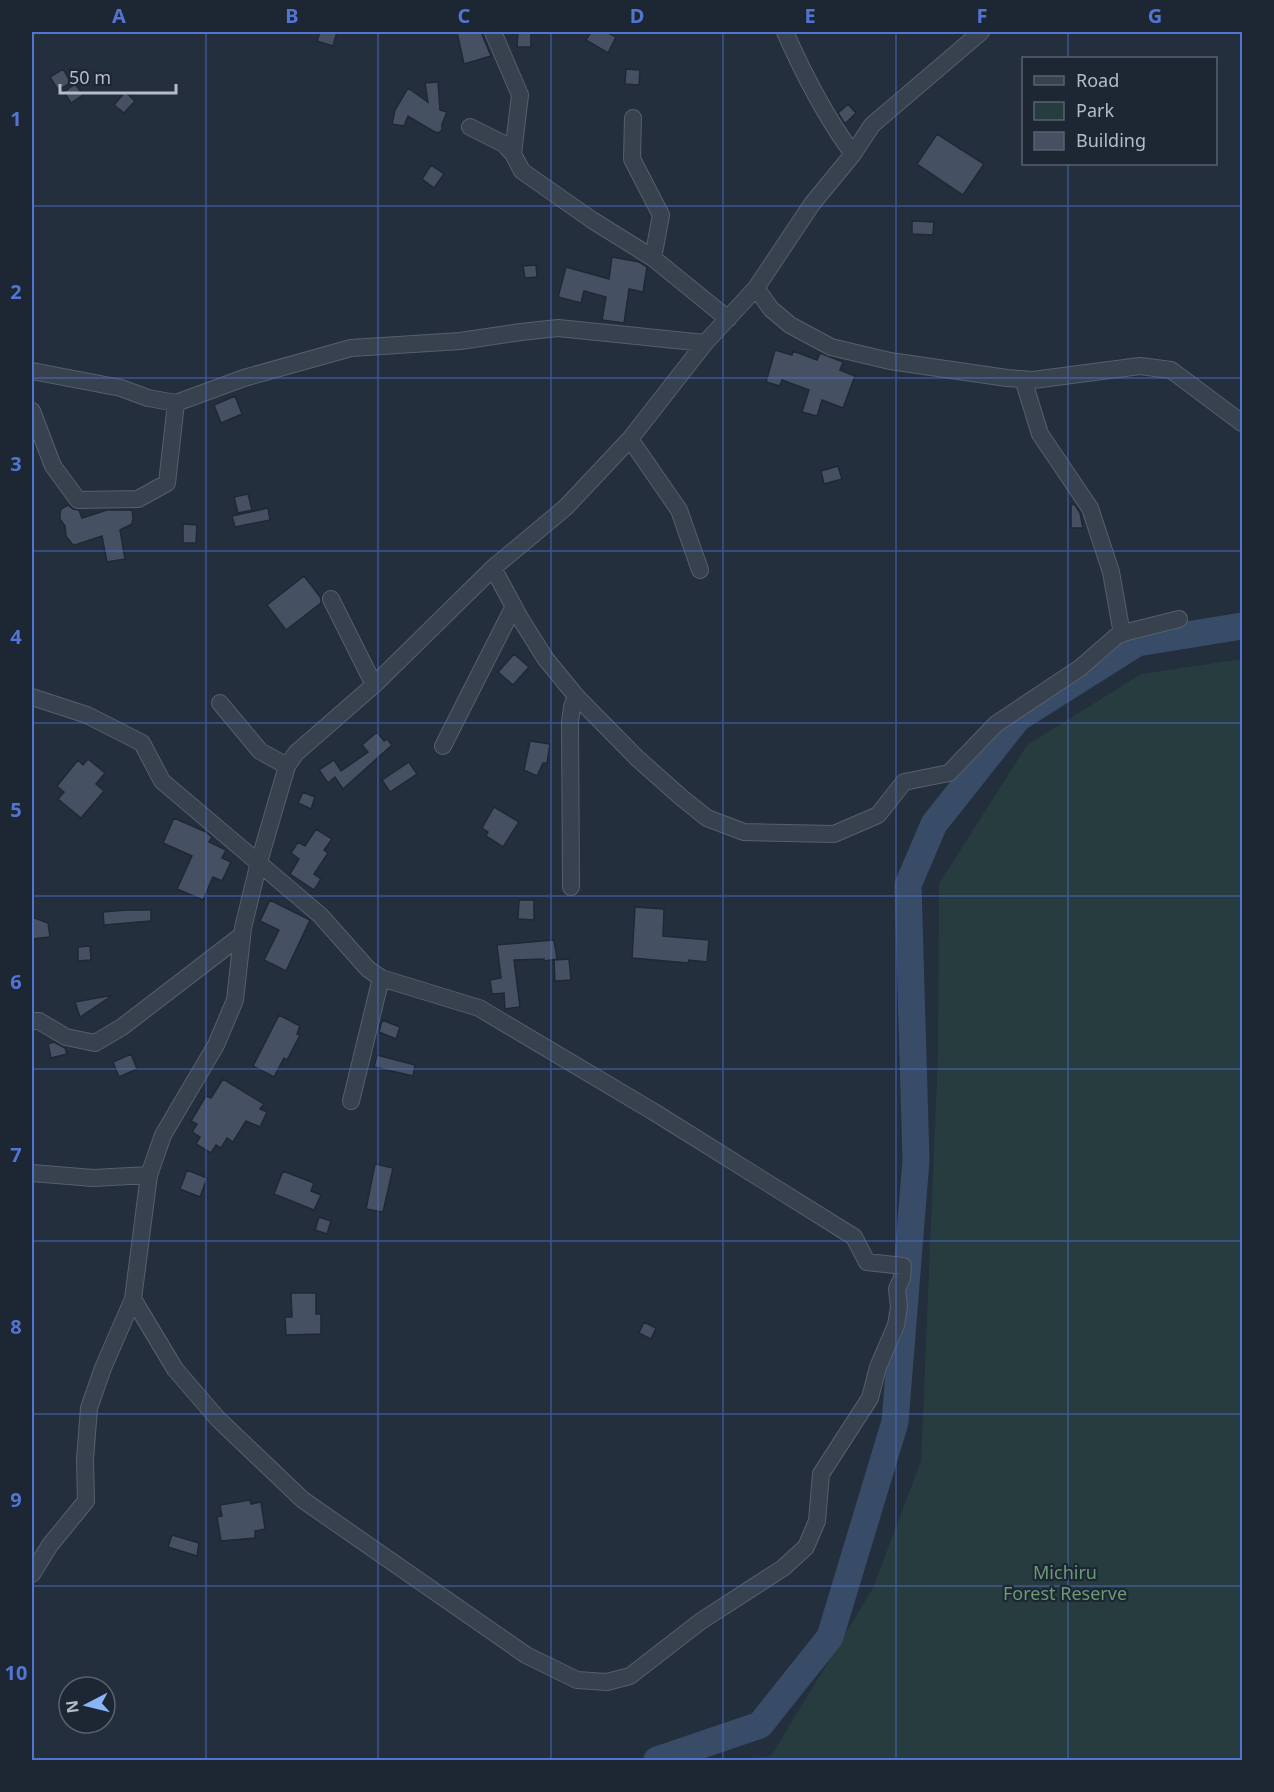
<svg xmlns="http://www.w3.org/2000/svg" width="1274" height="1792" font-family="'Noto Sans',sans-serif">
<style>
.green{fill:#263c3f}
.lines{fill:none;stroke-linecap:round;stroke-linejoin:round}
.river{stroke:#394c67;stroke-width:27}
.building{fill:#455162;stroke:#1f2835;stroke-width:1.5}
.minor-casing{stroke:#565f6c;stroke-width:18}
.minor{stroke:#38414e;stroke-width:16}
.grid{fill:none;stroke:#5274d3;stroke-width:1.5;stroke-opacity:0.55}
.labels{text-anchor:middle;stroke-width:4.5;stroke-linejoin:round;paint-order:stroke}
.park-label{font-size:18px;fill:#6b9a76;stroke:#1d2633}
.neatline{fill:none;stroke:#5274d3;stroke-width:2}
.grid-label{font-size:20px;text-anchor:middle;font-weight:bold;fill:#5274d3}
</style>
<rect width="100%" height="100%" fill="#242f3e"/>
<path class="green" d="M1242 659V1760H734L771 1756 873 1588 921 1461 938 1054 939 884 1027 745 1141 674Z"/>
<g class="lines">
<path class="river" d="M657 1760 760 1725 830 1637 895 1422 916 1160 908 885 934 824 1018 718 1137 643 1242 626"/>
</g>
<path class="building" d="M320 32H337L333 46 317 41Z
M457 32H481L491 56 464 64Z
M518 32H531V47H517Z
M591 32H606L616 37 608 53 586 40Z
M63 69 71 83 58 90 50 77Z
M626 69 640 70 639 85 625 84Z
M438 82 440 110 447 112 442 124V130L438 133 433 131 408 116 404 126 392 124 395 110 408 88 428 102 425 83Z
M75 84 83 95 71 103 64 92Z
M125 92 135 101 124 113 114 105Z
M848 104 856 113 845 124 838 113Z
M937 134 984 164 963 195 917 164Z
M431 165 444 174 434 188 422 179Z
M912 221 934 222 933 235 912 234Z
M612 257 639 262 647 267 643 292 629 289 624 323 602 320 606 297 584 291 581 303 558 297 566 267 609 279Z
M536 265 537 277 525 278 523 266Z
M775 350 792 355 793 351 817 360 820 353 843 362 840 370 855 376 843 408 822 400 817 416 802 412 809 390 782 380 780 386 766 382Z
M235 396 242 414 221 423 214 405Z
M838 466 842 479 824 484 821 471Z
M248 494 252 510 238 513 234 497Z
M1071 504 1075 505 1080 513 1083 528H1071Z
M68 505 73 509 79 510 82 518 107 510H132L133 518 132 524 120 530 125 559 107 562 102 536 75 545 72 544 66 536 65 526 60 519V513L61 509Z
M268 508 270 520 235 527 232 516Z
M183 524 197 525 196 543H183Z
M304 576 321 598V603L286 630 267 605Z
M514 654 529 667 513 685 498 672Z
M377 732 384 741 387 739 392 745 343 789 335 777 328 783 319 770 334 760 341 771 368 752 362 745Z
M530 741 550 744 547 763H543L537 776 524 770Z
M88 759 105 773 96 784 104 791 81 818 58 799 64 792 57 786 78 760 83 765Z
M409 762 417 774 390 792 382 780Z
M303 792 315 797 311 809 298 803Z
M494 807 519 822 503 847 486 836 488 832 482 828Z
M174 818 206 832 212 837 209 842 226 850 222 858 231 862 222 881 213 877 203 900 177 889 192 856 163 843Z
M316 829 332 839 324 850 328 853 314 874 321 879 314 890 290 874 299 859 291 853 298 842 305 846Z
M270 900 310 920 286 971 264 960 279 930 260 921Z
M519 900H534V920L518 919Z
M635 907 664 909 663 936 709 940 707 962 689 960 688 963 632 958Z
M126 910H151V921L104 925 103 912Z
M32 917 48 923 50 937 32 939Z
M554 940 557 959 544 961V959L514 960 520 1007 505 1009 504 993 492 994 490 980 501 978 497 945Z
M90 946 91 960 78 961V947Z
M569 959 571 980 555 981 554 960Z
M113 995 80 1017 75 1002Z
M279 1015 300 1026 297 1034 300 1035 287 1060 284 1058 274 1077 253 1066Z
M382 1020 400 1027 396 1039 379 1032Z
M54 1042 65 1048 67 1054 51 1058 48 1044Z
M131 1054 137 1069 119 1077 113 1062Z
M377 1055 415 1065 413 1076 374 1067Z
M223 1079 264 1104 260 1109 267 1112 260 1127 246 1121 233 1142 227 1138 221 1148 216 1145 211 1153 196 1144 200 1137 192 1132 197 1124 191 1121 206 1096 211 1098Z
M375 1164 393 1168 383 1212 366 1209Z
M187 1170 207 1178 200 1197 180 1189Z
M283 1171 314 1183 311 1191 321 1195 314 1210 274 1194Z
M319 1217 331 1221 327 1234 315 1230Z
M291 1293H316V1314H321V1334L286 1335 285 1317H292Z
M644 1322 656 1328 651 1339 639 1333Z
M250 1500 251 1504 261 1502 265 1529 255 1531V1538L221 1541 217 1517 222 1516 220 1505Z
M172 1535 199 1543 197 1556 168 1547Z"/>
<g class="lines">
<defs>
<path id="minor" d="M493 32 520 95 513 154
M785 32C804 75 825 116 853 154
M633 118 632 159 661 215 653 258
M470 127 504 144 513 154 522 171 592 220 653 258 728 319
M756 288 771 309 790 325 831 347 890 361 1007 378 1033 380 1140 366 1171 370 1242 423
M32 371 121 388 148 398 176 403 244 378 351 348 460 341 521 332 558 328 705 343
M1023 379 1040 434 1090 508 1111 572 1122 634
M32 411 53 466 78 500 138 499 167 483 176 403
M630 439 679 510 700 570
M493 568 520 618 545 658 576 696 637 758 682 798 707 818 744 832 834 834 878 815 904 782 949 773 996 724 1080 668 1119 634 1179 619
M331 599 374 685
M32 697 87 715 142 743 162 781 320 915 368 969 381 978 351 1101
M220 703 260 751 287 766
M443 746 514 606
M571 887 570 722 572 707 576 696
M32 1021H39L66 1037 95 1043 122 1027 242 935
M32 1173 93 1178 149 1175
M133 1299 175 1369 218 1419 303 1500 526 1655 577 1680 607 1682 630 1676 701 1621 783 1568 806 1547 817 1521 821 1474 870 1398 878 1367 896 1325 899 1307 897 1289 902 1278 903 1266 867 1262 854 1237 654 1112 479 1008 381 978
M32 1574 50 1545 86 1501 85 1460 89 1408 103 1368 133 1299 149 1175 163 1135 216 1045 235 1000 243 928 259 862 287 766 296 753 374 685 493 568 566 507 630 439 705 343 756 288 812 204 853 154 872 125 981 32"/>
</defs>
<use href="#minor" class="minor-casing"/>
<use href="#minor" class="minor"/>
</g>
<path class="grid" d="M206 32V1760M378 32V1760M551 32V1760M723 32V1760M896 32V1760M1068 32V58M1068 164V1760M32 206H1242M32 378H1242M32 551H1242M32 723H1242M32 896H1242M32 1069H1242M32 1241H1242M32 1414H1242M32 1586H1242"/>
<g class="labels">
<g class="park-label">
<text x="1065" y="1579">Michiru<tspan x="1065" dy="21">Forest Reserve</tspan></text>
</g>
</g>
<rect width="1274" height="1792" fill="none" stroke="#1d2633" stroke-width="66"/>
<rect x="1022" y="57" width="195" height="108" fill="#1d2633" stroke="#59626f" stroke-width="1.5"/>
<rect x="1034" y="76" width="30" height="9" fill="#38414e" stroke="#59626f" stroke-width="1.5"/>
<text x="1076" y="87" font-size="18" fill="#b4bcc9">Road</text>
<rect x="1034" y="102" width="30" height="18" fill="#263c3f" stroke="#59626f" stroke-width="1.5"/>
<text x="1076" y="117" font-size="18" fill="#b4bcc9">Park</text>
<rect x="1034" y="132" width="30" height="18" fill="#455162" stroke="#59626f" stroke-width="1.5"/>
<text x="1076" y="147" font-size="18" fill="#b4bcc9">Building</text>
<g transform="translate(87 1705) rotate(263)"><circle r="28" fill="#1d2633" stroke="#59626f" stroke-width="1.5"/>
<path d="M0-4.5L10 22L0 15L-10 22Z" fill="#8ab4f8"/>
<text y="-9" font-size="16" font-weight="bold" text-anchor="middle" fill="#b4bcc9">N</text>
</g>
<path d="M60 84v9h116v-9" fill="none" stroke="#b4bcc9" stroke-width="3"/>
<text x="69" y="84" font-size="18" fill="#b4bcc9" stroke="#1d2633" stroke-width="4.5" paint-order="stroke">50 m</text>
<rect x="33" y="33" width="1208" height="1726" class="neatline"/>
<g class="grid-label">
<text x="119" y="23">A</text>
<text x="292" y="23">B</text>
<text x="464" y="23">C</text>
<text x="637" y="23">D</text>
<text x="810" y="23">E</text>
<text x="982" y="23">F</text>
<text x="1155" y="23">G</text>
<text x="16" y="126">1</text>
<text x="16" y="299">2</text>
<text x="16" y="471">3</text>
<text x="16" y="644">4</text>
<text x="16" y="817">5</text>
<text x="16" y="989">6</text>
<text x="16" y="1162">7</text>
<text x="16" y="1334">8</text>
<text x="16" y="1507">9</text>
<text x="16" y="1680">10</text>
</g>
</svg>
